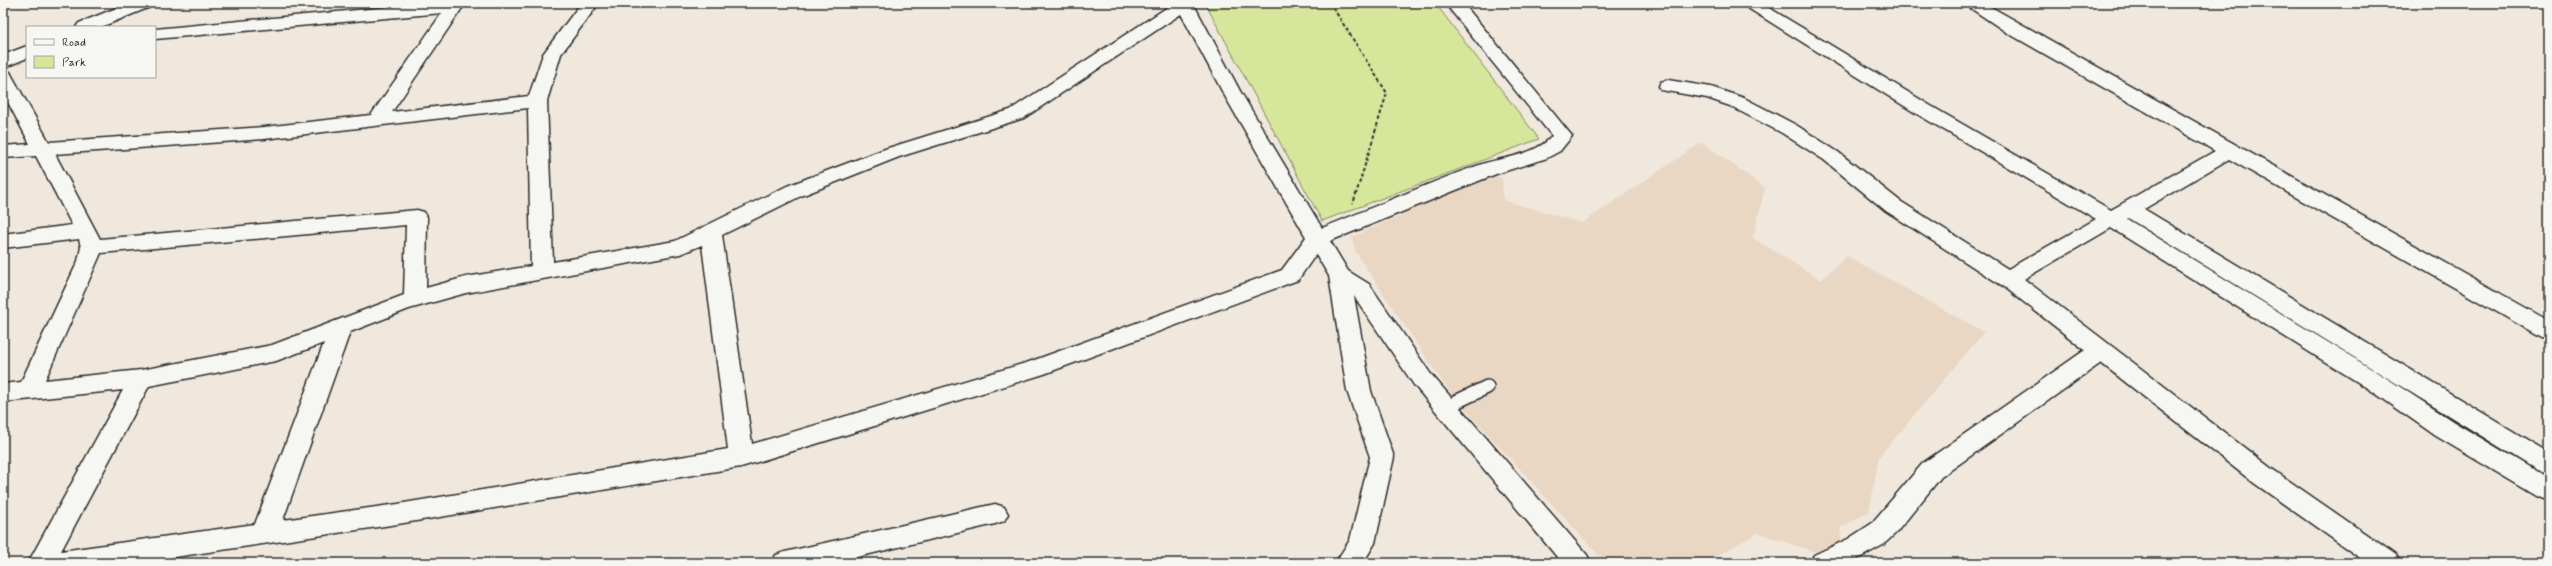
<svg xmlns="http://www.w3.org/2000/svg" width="2552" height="566" font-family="Mynerve,sans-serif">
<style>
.built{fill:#e9d7c4}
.green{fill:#d6e69a;stroke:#808862}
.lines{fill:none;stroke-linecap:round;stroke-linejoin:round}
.service-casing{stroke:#2b2b2b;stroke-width:16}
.minor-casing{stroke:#2b2b2b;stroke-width:3}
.path{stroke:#2b2b2b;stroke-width:2;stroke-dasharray:3.5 2.5;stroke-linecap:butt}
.service{stroke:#f6f6f2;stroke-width:13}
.minor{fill:#f6f6f2;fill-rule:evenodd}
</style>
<rect width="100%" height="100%" fill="#f0e8dd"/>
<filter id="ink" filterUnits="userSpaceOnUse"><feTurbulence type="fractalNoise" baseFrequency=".025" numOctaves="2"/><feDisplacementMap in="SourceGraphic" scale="8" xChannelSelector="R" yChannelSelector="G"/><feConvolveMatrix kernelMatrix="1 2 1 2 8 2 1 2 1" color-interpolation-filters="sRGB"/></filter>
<g filter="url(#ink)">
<path class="built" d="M1702 142 1765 188 1753 238 1821 280 1847 256 1984 332 1879 457 1869 512 1840 528 1842 545 1821 554 1758 533 1704 563H1606L1450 393 1356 253 1352 237 1490 175 1502 178 1503 200 1582 223Z"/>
<path class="green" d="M1205 3H1435L1539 139 1322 221Z"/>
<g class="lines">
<defs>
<path id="service" d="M1448 409 1458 401 1487 387"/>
<path id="minor" d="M129 3H153L150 7 101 27H76L79 23Z
M432 3H470L462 8 392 112 529 96 543 54 581 3H599L561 54 547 101 553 262 675 241 787 186 885 149 1010 110 1174 3H1193L1240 91 1322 228C1375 207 1428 183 1482 164 1505 157 1536 155 1552 136L1445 3H1463L1572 136 1560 151 1547 158 1496 174 1330 241 1348 271 1369 284 1430 373 1587 555 1591 563H1562L1414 385 1354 296 1371 391 1394 457 1375 543 1363 563H1335L1350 540 1370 457 1347 391 1329 276 1316 254 1298 280 1044 374 741 467 398 524 134 563H28L123 390 3 402V384L21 382 78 261 81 247 79 239 3 248V234L72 225 36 156 3 158V146L30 144 3 93V70L10 72 12 76 49 142 264 127 371 115 442 13 155 39V29ZM1181 14 1222 91 1306 237 1282 270 1029 362 752 444 722 235 801 196 899 157 1024 118ZM528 108 531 266 466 277 426 288 427 217 424 212 417 210 100 239 55 154 264 139ZM406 225 404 295 272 345 141 370 45 380 101 253ZM702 245 728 449 398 504 283 520 350 332 409 309 466 293 680 254ZM324 343 255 524 61 551 149 386 276 361Z
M1740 3H1761L1931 106 2111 210 2215 151 2006 32 1963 3H1984L2549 321V339L2541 337 2229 159 2144 209 2549 453V475L2540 472 2128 218 2127 219 2388 379 2454 422 2549 479V501L2540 498 2436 436 2372 391 2111 228 2024 279 2272 469 2396 555 2400 563H2367L2254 483 2101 363 1941 477 1896 533 1883 545 1850 563H1810L1814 555 1848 539 1871 524 1923 463 2085 350 2006 288 1886 211 1824 160 1782 133 1730 106 1707 98 1661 90 1659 86 1661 82 1668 80 1711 87 1744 98 1796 125 1838 152 1900 201 2008 269 2096 219 1917 114Z
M27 46V58L3 68V55Z
M995 504 1004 507 1008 514 1004 521 995 524 832 563H772L776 555 785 552Z"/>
</defs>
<use href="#service" class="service-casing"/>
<use href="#minor" class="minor-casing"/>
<path class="path" d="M1330 3 1387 93 1353 204"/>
<use href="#service" class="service"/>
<use href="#minor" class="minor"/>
</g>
</g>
<rect width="2552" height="566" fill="none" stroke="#f6f6f2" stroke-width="16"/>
<rect x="8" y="8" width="2536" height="550" fill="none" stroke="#2b2b2b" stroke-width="1.5" filter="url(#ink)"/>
<rect x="26" y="26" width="130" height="52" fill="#f6f6f2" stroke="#a5a5a2"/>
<rect x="34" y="39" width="20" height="6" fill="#f6f6f2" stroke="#a5a5a2"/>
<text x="62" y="46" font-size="12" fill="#2b2b2b">Road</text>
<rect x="34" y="56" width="20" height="12" fill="#d6e69a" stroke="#a5a5a2"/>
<text x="62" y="66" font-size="12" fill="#2b2b2b">Park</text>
</svg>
